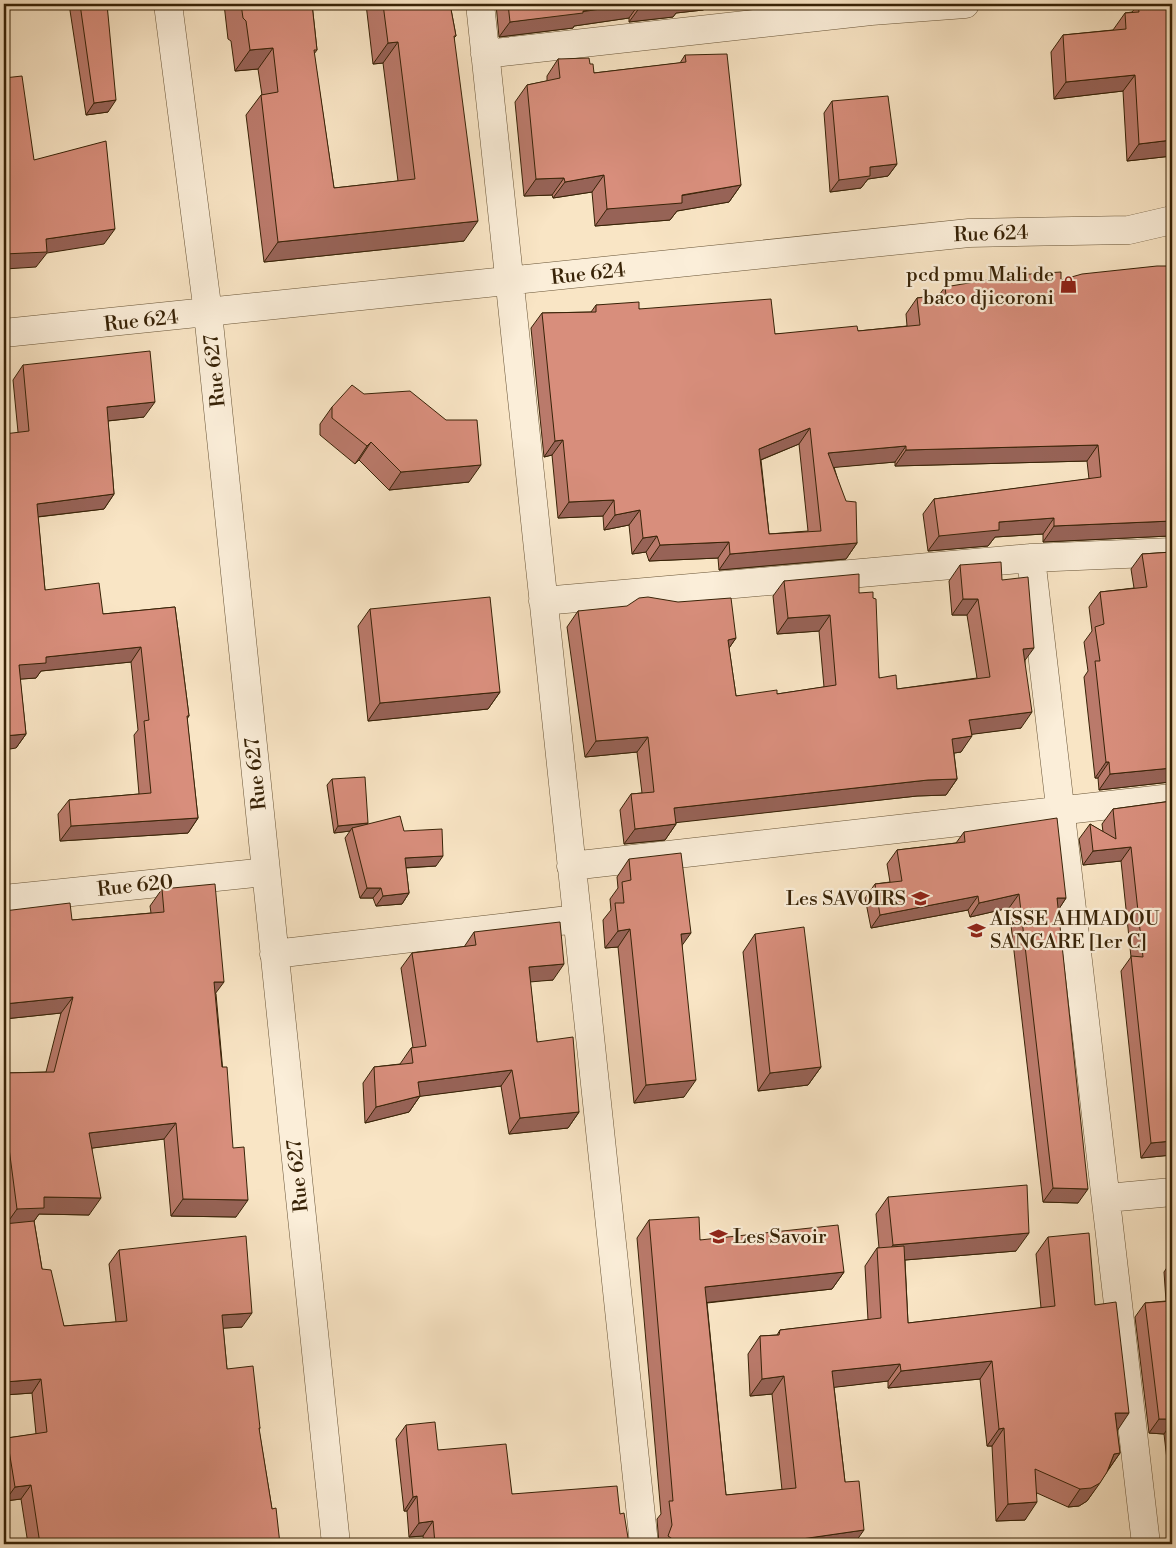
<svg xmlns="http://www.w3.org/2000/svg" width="1176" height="1548" font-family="'Libre Bodoni',serif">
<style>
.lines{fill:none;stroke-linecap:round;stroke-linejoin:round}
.minor-casing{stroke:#685436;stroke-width:29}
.minor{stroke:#fbeed9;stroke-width:28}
.wall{fill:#ba7a6b;stroke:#382307;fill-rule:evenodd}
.shaded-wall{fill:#976357;stroke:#382307}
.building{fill:#d88e7c;stroke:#382307;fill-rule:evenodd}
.labels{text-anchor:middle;stroke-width:4.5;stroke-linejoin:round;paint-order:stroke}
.street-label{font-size:20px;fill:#382307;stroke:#fbeed9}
.poi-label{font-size:20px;fill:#382307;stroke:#fbeed9;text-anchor:end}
</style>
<rect width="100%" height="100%" fill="#f9e5c5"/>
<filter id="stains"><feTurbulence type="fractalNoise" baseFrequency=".004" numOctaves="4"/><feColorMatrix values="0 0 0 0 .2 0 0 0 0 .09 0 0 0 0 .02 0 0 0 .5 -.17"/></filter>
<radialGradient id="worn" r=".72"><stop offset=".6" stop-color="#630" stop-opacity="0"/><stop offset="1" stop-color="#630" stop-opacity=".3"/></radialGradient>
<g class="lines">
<defs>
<path id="minor" d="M168 4 208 313 336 1544
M480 4 644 1544
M485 54 871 11 965 4
M4 333 969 233 1129 230 1172 220
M1031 558 1146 1544
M543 601 1031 558 1172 552
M571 866 1172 798
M4 899 266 872
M274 954 577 919
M1107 1198 1172 1192"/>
</defs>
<use href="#minor" class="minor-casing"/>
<use href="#minor" class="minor"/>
</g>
<path class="wall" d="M69 4H107L108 112 86 115Z
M224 4H312L317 50 314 54 334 188 398 181 383 63 373 64 366 4H450L456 36 454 38 464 241 264 262 246 115 261 95H262L258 69 235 71 231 41 228 39Z
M496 4H713L703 10 676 13 673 17 629 22V18L574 26 573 28 499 37Z
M1172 4V156L1127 161 1123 91 1054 99 1051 52 1063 35 1113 30 1125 13 1132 12 1138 5Z
M685 55 741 185 729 202 677 211 670 220 595 226 592 192 553 198 552 195 524 196 515 102 527 85 547 81V76L558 59 590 64 594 73 680 63Z
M832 101 897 164 888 176 868 179 861 188 830 192 824 113Z
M1061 280 1172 533 1169 536 1043 542V534L995 537 988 546 928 551 923 514 934 499 1089 479 1087 461 895 466V462L834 467 857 543 846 559 719 570 718 558 649 561 646 552 632 554 629 525 604 530 603 516 558 518 552 455 544 457 531 328 542 313 591 312 596 305 639 309 775 334 858 331 907 326 906 314 917 298 939 295 945 287ZM799 444 808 531 769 534 761 460Z
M23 365 144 417 108 421 114 494 104 509 38 517 45 590 103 614 175 607 189 716 187 719 198 818 188 833 60 841 58 814 69 800 139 794 134 735 138 730 131 662 41 671 36 678 20 679 26 734 16 748 18 432 13 380Z
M332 407 469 482 389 490 359 460 355 464 320 435V424Z
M1172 552V783L1170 782 1099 790 1098 778H1095L1084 677 1088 671 1084 642 1092 631 1089 607 1100 592 1134 588 1131 569 1142 554Z
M960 565 1002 580 1025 661 1021 728 972 734 961 752 954 753 957 779 946 795 917 796 676 822V824L665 840 624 844 620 810 631 794 642 793 637 752 585 757 567 627 578 611 736 638 729 648 736 696 777 694 824 687 819 631 777 634 773 596 784 581 859 593 873 598 879 678 897 689 977 678 967 615H952L949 581Z
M370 609 500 692 488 709 368 721 358 626Z
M332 779 367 824 404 831 436 866 406 868 409 893 402 904 376 906 373 898H360L345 838 350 831 334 833 327 785Z
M1172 801V1155L1141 1158 1121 971 1131 957 1121 861 1083 865 1079 839 1090 824 1103 832 1102 824 1113 809Z
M964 832 1066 898 1058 910 1078 1203 1043 1202 1009 908 970 917 968 910 871 928 865 898 875 884 890 882 887 864 897 850 956 843Z
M629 859 682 945 684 1097 634 1103 618 947 605 948 603 920 611 910 610 899 618 888 617 877Z
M162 889 216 994 236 1217 171 1216 164 1139 92 1148 89 1215 39 1214 34 1221 42 1269 64 1326 116 1322 109 1264 119 1250 242 1327 223 1328 227 1369 260 1428 259 1430 272 1509 280 1544H28L21 1499 5 1501 4 1494V1443L7 1438 36 1434 32 1393 4 1395V1224H5L4 1217V1073L46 1072 61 1013 4 1019V911L72 920 151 913 150 906Z
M474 932 553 980 530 981 537 1042 579 1112 568 1128 509 1134 501 1086 420 1096 409 1112 365 1123 363 1083 374 1067 400 1064 411 1048H413L401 968 412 953 464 947Z
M755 934 821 1067 808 1085 758 1091 743 952Z
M888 1197 1016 1251 905 1260 908 1323 1041 1308 1036 1254 1048 1237 1095 1305 1117 1431 1120 1453 1087 1501 1079 1506 1068 1507 1037 1493 1025 1520 996 1521 992 1446H987L980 1379 888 1388V1381L834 1387 845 1482 854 1544H659L657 1519 661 1514 637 1238 649 1220 700 1240 844 1272 832 1289 707 1303 726 1495 782 1490 772 1394 750 1396 748 1354 760 1336 777 1335 780 1330 868 1320 865 1266 877 1248H879L876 1214Z
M1172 1260V1503L1164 1434 1149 1433 1135 1317 1145 1303 1166 1301 1164 1272Z
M406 1425 438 1450 512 1494 620 1514 629 1544H424L423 1536 409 1537 407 1511H404L396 1439Z"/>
<path class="shaded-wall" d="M636 4H639L629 18 574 26 573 28 499 37 510 22Z
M670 4H713L703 10 676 13 673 17 629 22 640 7Z
M398 42 383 63 373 64 388 43Z
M273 48 258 69 235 71 250 50Z
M1135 75 1123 91 1054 99 1066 82Z
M116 100 108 112 86 115 94 103Z
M1172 140V156L1127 161 1139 144Z
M897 164 888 176 868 179 861 188 830 192 839 180 870 167Z
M604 175 592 192 553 198 565 182Z
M564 178 552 195 524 196 536 179Z
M741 185 729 202 677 211 670 220 595 226 607 209Z
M478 221 464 241 264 262 278 242Z
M115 229 104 244 47 253 36 267 5 269 4 272V254L46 239Z
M155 402 144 417 97 422 107 407Z
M810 428 799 444 748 465 759 449Z
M563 440 552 455 544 457 555 441Z
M371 442 359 460 355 464 367 446Z
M1098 445 1087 461 895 466 906 450Z
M906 446 895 462 817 469 828 453Z
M481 465 469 482 389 490 401 472Z
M114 494 104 509 27 518 37 504Z
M614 500 603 516 558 518 569 502Z
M640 510 629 525 604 530 615 515Z
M1054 518 1043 534 995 537 988 546 928 551 939 536 999 522Z
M1172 521V533L1169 536 1043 542 1054 526Z
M657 536 646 552 632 554 643 538Z
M729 542 718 558 649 561 660 545Z
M857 543 846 559 719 570 730 554Z
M963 599H978L967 615H952Z
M830 615 819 631 777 634 788 618Z
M736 638 725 654 728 640Z
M141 647 131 662 41 671 36 678 8 680 19 665 46 657Z
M1034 648 1023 663V649Z
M500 692 488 709 368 721 380 703Z
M1032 712 1021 728 959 736 969 720Z
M26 734 16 748 4 750V736Z
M972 736 961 752 941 755 952 739Z
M648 737 637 752 585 757 596 741Z
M1106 762H1109L1098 778H1095Z
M1172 768V783L1170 782 1099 790 1110 774Z
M957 779 946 795 917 796 664 824 674 808 928 780Z
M198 818 188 833 60 841 71 826Z
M368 823 364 829 352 828 350 831 334 833 338 826Z
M676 824 665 840 624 844 635 829Z
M1131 847 1121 861 1083 865 1093 851Z
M443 856 436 866 398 868 405 858Z
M367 888H381L373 898H360Z
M409 893 402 904 376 906 383 896Z
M1019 894 1009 908 970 917 979 903Z
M978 896 968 910 871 928 880 915Z
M1057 898H1066L1057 912Z
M630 929 618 947 605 948 618 931Z
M691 933 678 951 681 934Z
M564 964 553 980 518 983 529 967Z
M214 982H224L212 998Z
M73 997 61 1013 4 1019V1004Z
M821 1067 808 1085 758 1091 770 1073Z
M512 1070 501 1086 407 1098 418 1082Z
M696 1080 684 1097 634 1103 646 1085Z
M420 1096 409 1112 365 1123 376 1107Z
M579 1112 568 1128 509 1134 520 1118Z
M176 1123 164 1139 77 1150 89 1133Z
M1172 1141V1155L1141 1158 1151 1143Z
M1053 1188 1088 1189 1078 1203 1043 1202Z
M44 1197 101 1198 89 1215 39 1214 32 1224 5 1226 17 1209Z
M183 1199 248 1200 236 1217 171 1216Z
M1029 1233 1016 1251 880 1262 893 1245Z
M844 1272 832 1289 693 1304 705 1287Z
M252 1313 242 1327 212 1329 222 1315Z
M992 1361 980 1379 888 1388 901 1371Z
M900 1364 888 1381 820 1389 832 1371Z
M784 1376 772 1394 750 1396 762 1379Z
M41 1379 32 1393 4 1395V1383L5 1382Z
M1115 1413H1129L1117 1431Z
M1159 1419H1172V1422L1164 1434 1149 1433Z
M1004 1428 992 1446H987L999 1429Z
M1120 1453 1108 1470 1114 1454Z
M1100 1483 1087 1501 1079 1506 1068 1507 1080 1489Z
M31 1485 21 1499 5 1501 15 1487Z
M417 1496 407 1511H404L413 1497Z
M1037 1502 1025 1520 996 1521 1008 1504Z
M433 1521 423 1536 409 1537 419 1523Z
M864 1530 854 1544H767Z"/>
<path class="building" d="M80 4H107L116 100 94 103Z
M241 4H312L317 50H314L334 188 415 179 398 42 388 43 383 4H450L456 36H454L478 221 278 242 261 95 278 92 273 48 250 50 246 21 243 18Z
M508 4H636L583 11V13L510 22Z
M639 4H670L640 7Z
M1158 4H1172V140L1139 144 1135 75 1066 82 1063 35 1126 29 1125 13 1139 12 1138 5Z
M727 54 741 185 682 195V203L607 209 604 175 565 182 564 178 536 179 527 85 560 78 558 59 589 58 590 64H593L594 73 686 62 685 55Z
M22 76 34 160 106 141 115 229 46 239 47 252 4 254 6 269H4V78Z
M888 96 897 164 870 167V176L839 180 832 101Z
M1157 266H1172V521L1054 526V518L999 522V530L939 536 934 499 1101 477 1098 445 906 450V446L828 453 846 501 856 502 857 543 730 554 729 542 660 545 657 536 643 538 640 510 615 515 614 500 569 502 563 440 555 441 542 313 596 312V305L639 302V309L771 299 775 334 857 326 858 331 920 325 917 298 946 295 945 287 1016 275 1061 272V280L1082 274ZM810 428 821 531 769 534 759 449Z
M150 351 155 402 107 407 114 494 37 504 45 590 99 583 103 614 175 607 189 716H187L198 818 71 826 69 800 151 793 144 721 149 720 141 647 46 657V663L19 665 26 734 4 736V434L29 431 23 365Z
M352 385 364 394 410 391 446 420H477L481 465 401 472 371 442 367 446 332 418V407Z
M1172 552V768L1110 774 1109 762H1106L1095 661H1100L1095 627 1104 624 1100 592 1147 587 1142 554Z
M1001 562 1002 580 1028 577 1034 648 1023 649 1032 712 969 720 972 736 952 739 957 779 928 780 674 808 676 824 635 829 631 794 654 792 648 737 596 741 578 611 627 606 639 598 648 597 678 602 731 598 736 638 728 640 736 696 777 690V694L836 685 830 615 788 618 784 581 859 574V593L873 592V598L876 599 879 678 896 675 897 689 990 677 978 599H963L960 565Z
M490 597 500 692 380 703 370 609Z
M365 777 368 823 338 826 332 779Z
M1172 801V1141L1151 1143 1131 956 1143 957 1131 847 1093 851 1090 824 1116 839 1113 809Z
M400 816 404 831 442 829 443 856 405 858 409 893 383 896 381 888H367L352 828Z
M1057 818 1066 898H1057L1088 1189 1053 1188 1019 894 979 903 978 896 880 915 875 884 902 881 897 850 965 842 964 832Z
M681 853 691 933 681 934 696 1080 646 1085 630 929 618 931 615 903H624L622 882 631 880 629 859Z
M215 884 224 982H214L222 1067H227L233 1148 244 1147 248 1200 183 1199 176 1123 89 1133 101 1198 44 1197V1208L17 1209 4 1110V1073L54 1072 73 997 4 1004V911L70 903 72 920 164 912 162 889Z
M560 922 564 964 529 967 537 1042 573 1037 579 1112 520 1118 512 1070 418 1082 420 1096 376 1107 374 1067 413 1063 411 1048 426 1046 412 953 476 945 474 932Z
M804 927 821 1067 770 1073 755 934Z
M1027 1185 1029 1233 893 1245 888 1197Z
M699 1217 700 1240 838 1225 844 1272 705 1287 726 1495 796 1488 784 1376 762 1379 760 1336 779 1335 780 1330 881 1318 877 1248 904 1246 908 1323 1055 1306 1048 1237 1089 1233 1095 1305 1116 1302 1129 1413H1115L1120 1453 1114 1454 1107 1472 1100 1483 1091 1488 1080 1489 1035 1469 1037 1502 1008 1504 1004 1428 999 1429 992 1361 901 1371 900 1364 832 1371 845 1482 859 1481 864 1530 767 1544H680L668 1536 672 1525 669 1501H673L649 1220Z
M34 1221 42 1269 51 1270 64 1326 127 1321 119 1250 246 1236 252 1313 222 1315 227 1369 253 1366 260 1428H259L272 1509 276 1508 280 1544H40L31 1485 15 1487 7 1438 47 1432 41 1379 5 1382 4 1374V1224Z
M1172 1301V1419H1159L1145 1303Z
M435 1422 438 1450 506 1444 512 1494 617 1486 620 1514 624 1513 629 1544H435L433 1521 419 1523 417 1496 413 1497 406 1425Z"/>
<defs>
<symbol id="shop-bare" viewBox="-9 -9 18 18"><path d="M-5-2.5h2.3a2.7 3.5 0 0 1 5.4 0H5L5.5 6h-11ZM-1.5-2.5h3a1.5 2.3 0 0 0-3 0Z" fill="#8f2418" stroke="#fbeed9" stroke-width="2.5" paint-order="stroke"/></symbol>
<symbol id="school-bare" viewBox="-9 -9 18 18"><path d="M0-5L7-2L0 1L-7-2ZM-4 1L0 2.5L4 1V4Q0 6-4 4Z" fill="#8f2418" stroke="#fbeed9" stroke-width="2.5" paint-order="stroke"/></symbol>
</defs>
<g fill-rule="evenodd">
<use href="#shop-bare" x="1056" y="272" width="25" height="25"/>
<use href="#school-bare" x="908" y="886" width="25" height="25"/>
<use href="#school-bare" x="964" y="918" width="25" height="25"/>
<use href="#school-bare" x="706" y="1224" width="25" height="25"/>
</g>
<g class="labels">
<g class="street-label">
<text transform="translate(991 233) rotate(-2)" y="7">Rue 624</text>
<text transform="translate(588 273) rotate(-6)" y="7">Rue 624</text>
<text transform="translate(141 320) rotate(-6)" y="7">Rue 624</text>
<text transform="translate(214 371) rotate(-96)" y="7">Rue 627</text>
<text transform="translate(255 774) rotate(-96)" y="7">Rue 627</text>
<text transform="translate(135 885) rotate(-6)" y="7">Rue 620</text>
<text transform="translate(297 1176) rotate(-96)" y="7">Rue 627</text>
</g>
<g class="poi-label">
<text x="1054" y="281">pcd pmu Mali de<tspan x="1054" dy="23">baco djicoroni</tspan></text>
<text x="906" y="905">Les SAVOIRS</text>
<text x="990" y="925" text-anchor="start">AISSE AHMADOU<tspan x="990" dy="23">SANGARE [1er C]</tspan></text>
<text x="733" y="1243" text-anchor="start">Les Savoir</text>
</g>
</g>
<rect width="1176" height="1548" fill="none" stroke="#f9e5c5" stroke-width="20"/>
<rect x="5" y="5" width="1166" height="1538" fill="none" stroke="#382307" stroke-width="2.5"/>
<rect x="10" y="10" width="1156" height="1528" fill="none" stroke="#382307"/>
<rect width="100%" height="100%" filter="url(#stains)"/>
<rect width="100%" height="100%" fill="url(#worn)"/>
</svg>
